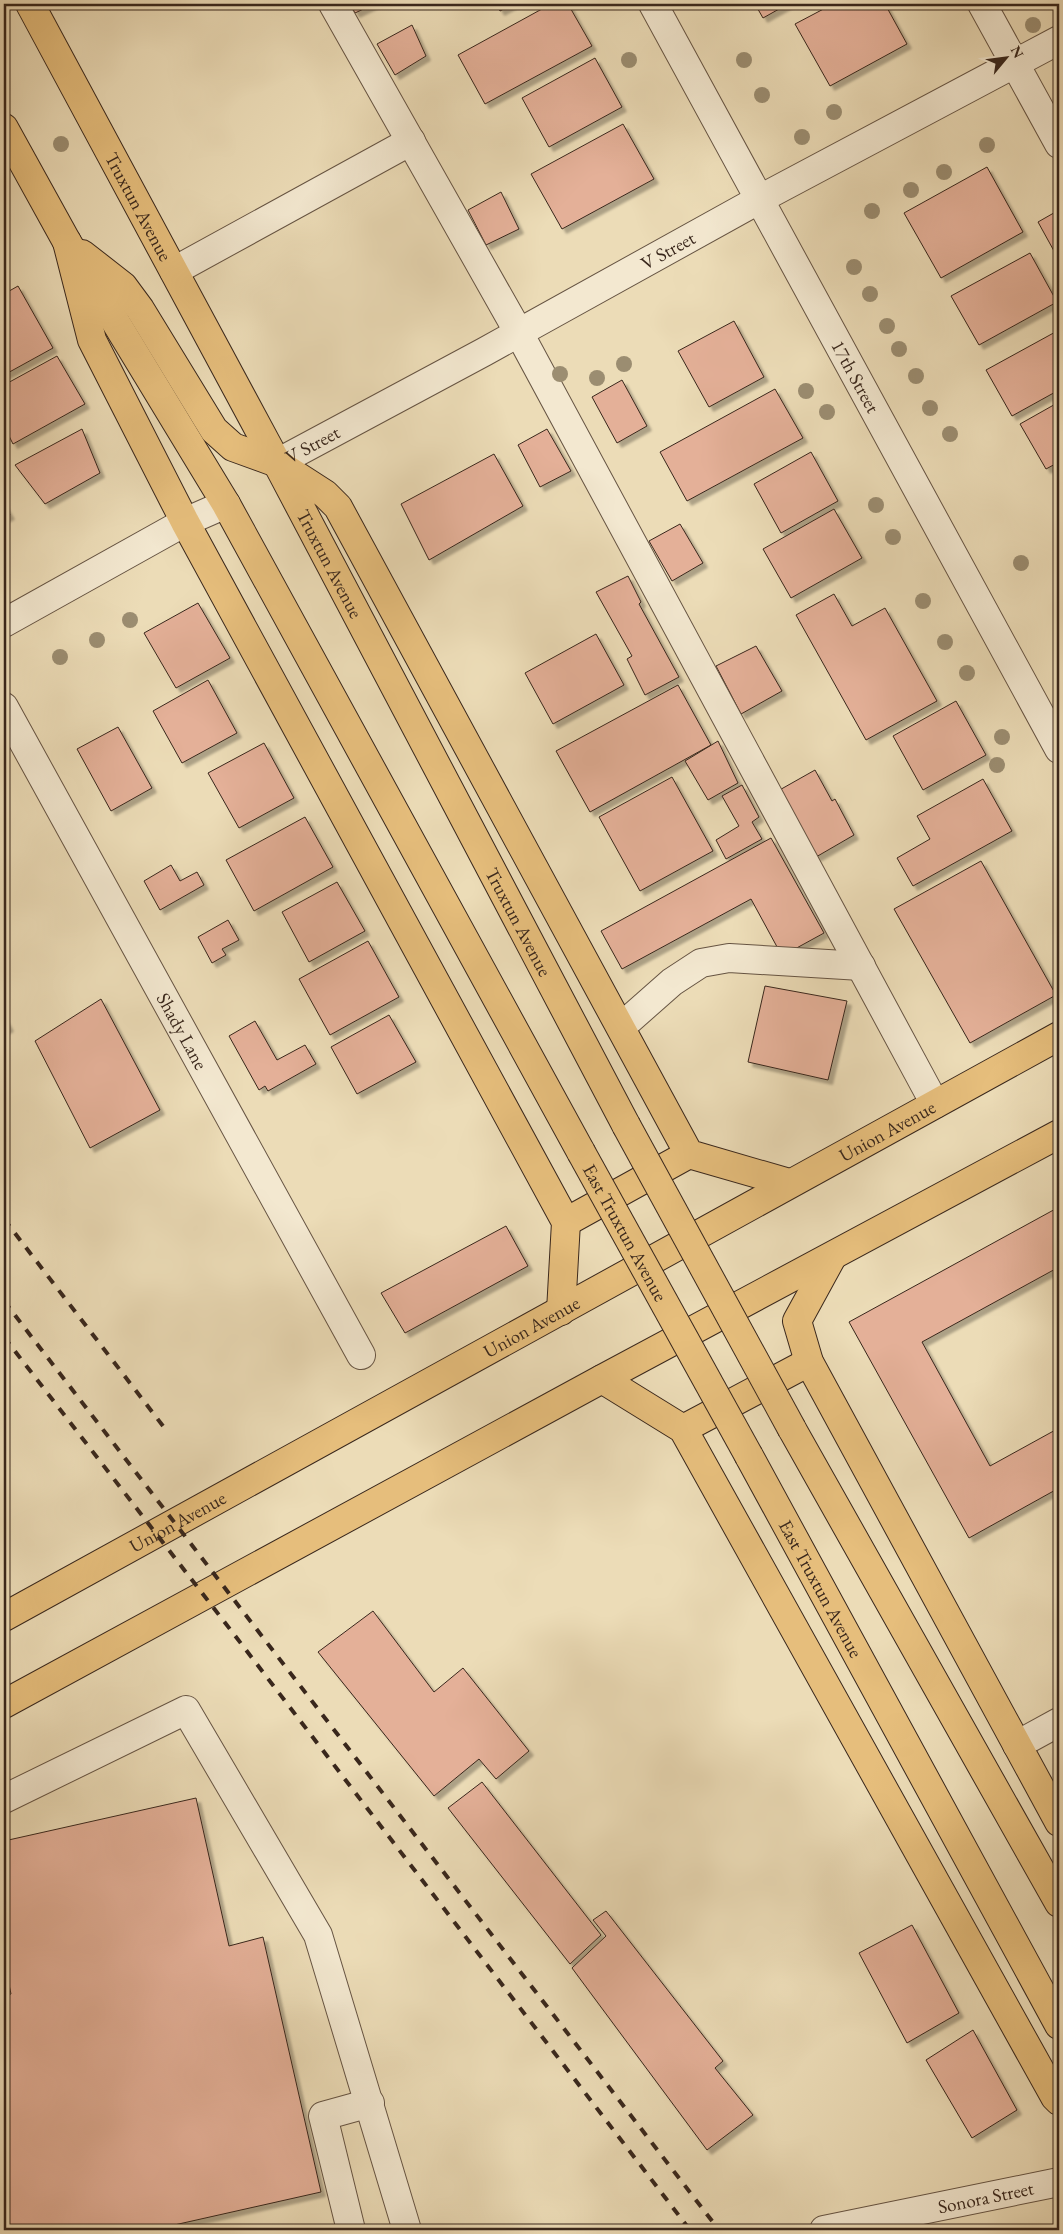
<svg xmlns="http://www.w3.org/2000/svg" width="1063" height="2234" font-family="'EB Garamond',serif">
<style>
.building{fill:#e4b098;stroke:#39271c;filter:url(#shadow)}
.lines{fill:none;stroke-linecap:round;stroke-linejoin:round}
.minor-casing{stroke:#665443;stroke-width:30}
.major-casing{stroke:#39271c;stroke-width:30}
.highway-casing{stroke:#39271c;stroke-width:30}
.minor{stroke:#f3e8d0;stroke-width:28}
.major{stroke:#e6be7c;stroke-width:28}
.highway{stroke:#e6be7c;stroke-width:28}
.rail{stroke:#39271c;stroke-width:4;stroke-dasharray:9 9;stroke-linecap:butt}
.major-bridge-casing{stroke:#39271c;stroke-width:30;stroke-linecap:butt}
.major-bridge{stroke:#e6be7c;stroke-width:28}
.tree{fill:#9b8d71}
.labels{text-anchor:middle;stroke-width:4;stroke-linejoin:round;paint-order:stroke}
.street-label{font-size:19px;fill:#39271c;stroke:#f3e8d0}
</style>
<defs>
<filter id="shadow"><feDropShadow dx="4.5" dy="4.5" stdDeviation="1" flood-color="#0004"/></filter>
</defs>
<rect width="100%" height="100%" fill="#ecdcb7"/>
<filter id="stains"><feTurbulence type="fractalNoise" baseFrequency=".004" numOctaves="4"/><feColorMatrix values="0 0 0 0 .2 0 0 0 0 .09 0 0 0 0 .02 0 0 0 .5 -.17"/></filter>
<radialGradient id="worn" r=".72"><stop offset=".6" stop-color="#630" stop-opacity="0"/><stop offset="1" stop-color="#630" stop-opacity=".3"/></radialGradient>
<path class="building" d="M350 4H374L355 13Z
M496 4H513L500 11Z
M551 4H568L592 46 485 104 458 55Z
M755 4H788L763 18Z
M833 4H885L907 44 830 86 795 24Z
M412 25 426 56 395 75 377 44Z
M595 58 622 107 549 147 522 98Z
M623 124 654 179 562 229 531 174Z
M987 167 1023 232 941 278 904 213Z
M501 192 519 229 486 245 468 210Z
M1059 210V260L1038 222Z
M1030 253 1057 302 979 345 951 296Z
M18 286 53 348 4 375V294Z
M734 321 764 377 709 407 678 351Z
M1059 330V390L1012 416 986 370Z
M57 356 85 404 13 444 4 426V385Z
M622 380 647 426 617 443 592 397Z
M775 389 803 438 687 501 660 452Z
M1059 402V462L1046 469 1020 424Z
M82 429 100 473 45 504 15 465Z
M547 429 571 471 540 487 518 445Z
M811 452 838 501 781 533 754 484Z
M494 454 523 506 429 560 401 504Z
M1059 485V497L1054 488Z
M4 505 10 515 4 518Z
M834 509 862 558 791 598 763 549Z
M680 524 703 563 672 581 649 541Z
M628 576 641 602 639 604 679 677 645 695 627 659 632 656 596 592Z
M834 594 852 626 885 608 937 701 866 740 796 615Z
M198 603 230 658 176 688 144 633Z
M596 634 624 685 553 724 525 673Z
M756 646 782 691 741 714 716 666Z
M208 680 237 733 182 763 153 711Z
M678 685 711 745 590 812 556 751Z
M956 701 986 755 923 790 893 736Z
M118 727 152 788 111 811 77 749Z
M718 741 738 783 708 800 685 761Z
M264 743 294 798 239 828 208 773Z
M815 770 832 801 835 799 854 835 816 857 776 792Z
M672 777 713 851 640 891 599 817Z
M983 779 1012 831 913 886 897 858 930 839 917 816Z
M742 785 759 817 752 822 762 839 726 859 716 840 739 826 722 796Z
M305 817 333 867 254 911 226 860Z
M771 838 824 933 782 956 751 899 622 969 601 931Z
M981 861 1056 995 970 1043 894 909Z
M171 865 180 881 197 872 204 885 160 910 144 881Z
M337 882 365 931 309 962 282 912Z
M228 920 239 940 222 949 226 955 212 963 198 937Z
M368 941 399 997 330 1035 299 979Z
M765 986 847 1001 828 1080 748 1062Z
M101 999 160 1110 90 1148 35 1041Z
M389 1015 416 1062 357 1094 331 1047Z
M4 1018 9 1027 4 1030Z
M255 1021 277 1060 305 1045 316 1064 268 1091 265 1086 259 1090 229 1036Z
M1059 1207V1267L922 1342 990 1466 1059 1428V1488L969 1538 849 1322Z
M506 1226 528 1266 405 1333 381 1293Z
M373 1611 434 1692 463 1668 529 1751 496 1779 479 1759 434 1796 318 1652Z
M482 1782 601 1935 570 1964 448 1808Z
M196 1798 229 1946 263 1937 321 2192 152 2230H4V1996L11 1994 4 1961V1841Z
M606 1911 723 2061 715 2068 753 2115 707 2150 572 1968 606 1936 593 1920Z
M912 1925 959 2013 907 2043 859 1953Z
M973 2030 1017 2110 972 2138 926 2060Z"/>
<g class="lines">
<defs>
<g id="minor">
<path d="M333 4 519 333 935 1104"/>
<path id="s1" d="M653 4 1059 749"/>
<path d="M982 4 1059 144"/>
<path d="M174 271 411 141"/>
<path id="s2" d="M277 463 484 352 760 199 1059 40"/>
<path d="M4 623 185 522 226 504"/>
<path id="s3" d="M4 707 361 1355"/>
<path d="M621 1027 672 982 701 963 729 958 861 966"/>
<path d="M1017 1745 1059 1722"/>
<path d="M4 1799 186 1710 318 1935 407 2230"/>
<path d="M351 2230 323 2116 370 2103"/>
<path id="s4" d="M824 2230 1059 2182"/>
</g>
<g id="major">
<path id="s5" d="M30 4 277 463 626 1125"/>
<path d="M4 128 67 242 226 504 581 1152"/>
<path d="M82 254 123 286 140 309 214 430 233 447 277 463"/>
<path d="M792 1429 1059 1903"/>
<path id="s6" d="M749 1456 1059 2025"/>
</g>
<g id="highway">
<path d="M67 242 92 340 185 522 566 1222 561 1311"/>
<path d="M277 463 325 494 338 507 689 1154 789 1183"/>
<path d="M566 1222 689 1154"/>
<path d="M832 1257 797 1321 809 1362 1059 1822"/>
<path d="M602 1379 683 1429 1055 2097 1059 2101"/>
<path d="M683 1429 809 1362"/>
<path id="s7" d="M4 1617 1059 1036"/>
<path d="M4 1704 602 1379 1059 1134"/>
</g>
</defs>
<use href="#minor" class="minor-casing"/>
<use href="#major" class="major-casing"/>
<use href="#highway" class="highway-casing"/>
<use href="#minor" class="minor"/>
<use href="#major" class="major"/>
<use href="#highway" class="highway"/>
<path class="rail" d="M4 1219 163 1426
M4 1301 719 2230
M4 1337 233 1633 690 2230"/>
<defs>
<g id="major-bridge">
<path d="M626 1125 792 1429"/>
<path id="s8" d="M581 1152 749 1456"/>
</g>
</defs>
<use href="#major-bridge" class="major-bridge-casing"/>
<use href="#major-bridge" class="major-bridge"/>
</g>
<g class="tree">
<circle cx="1033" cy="25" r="8"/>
<circle cx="629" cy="60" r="8"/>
<circle cx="744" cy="60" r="8"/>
<circle cx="762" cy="95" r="8"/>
<circle cx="834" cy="112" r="8"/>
<circle cx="802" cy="137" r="8"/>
<circle cx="61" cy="144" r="8"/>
<circle cx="987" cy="145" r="8"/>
<circle cx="944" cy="172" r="8"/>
<circle cx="911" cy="190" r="8"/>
<circle cx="872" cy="211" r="8"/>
<circle cx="854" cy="267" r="8"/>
<circle cx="870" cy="294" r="8"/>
<circle cx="887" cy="326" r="8"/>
<circle cx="899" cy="349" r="8"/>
<circle cx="624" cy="364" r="8"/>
<circle cx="560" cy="374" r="8"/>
<circle cx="916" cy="376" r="8"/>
<circle cx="597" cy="378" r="8"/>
<circle cx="806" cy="391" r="8"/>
<circle cx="930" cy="408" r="8"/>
<circle cx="827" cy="412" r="8"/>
<circle cx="950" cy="434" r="8"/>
<circle cx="876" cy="505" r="8"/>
<circle cx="893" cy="537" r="8"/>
<circle cx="1021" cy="563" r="8"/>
<circle cx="923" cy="601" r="8"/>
<circle cx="130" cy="620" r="8"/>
<circle cx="97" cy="640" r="8"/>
<circle cx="945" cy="642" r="8"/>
<circle cx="60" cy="657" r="8"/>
<circle cx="967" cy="673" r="8"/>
<circle cx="1002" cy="737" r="8"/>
<circle cx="997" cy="765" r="8"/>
</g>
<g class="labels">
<g class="street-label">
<text dy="7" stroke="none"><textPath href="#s5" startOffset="230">Truxtun Avenue</textPath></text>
<text dy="7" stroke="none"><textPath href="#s2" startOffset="445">V Street</textPath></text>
<text dy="7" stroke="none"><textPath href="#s1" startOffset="424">17th Street</textPath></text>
<text dy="7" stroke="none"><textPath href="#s2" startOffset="40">V Street</textPath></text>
<text dy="7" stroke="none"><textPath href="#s5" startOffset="635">Truxtun Avenue</textPath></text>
<text dy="7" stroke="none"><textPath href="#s5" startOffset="1040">Truxtun Avenue</textPath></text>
<text dy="7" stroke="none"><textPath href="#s3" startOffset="370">Shady Lane</textPath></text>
<text dy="7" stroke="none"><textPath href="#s7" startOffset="1008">Union Avenue</textPath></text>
<text dy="7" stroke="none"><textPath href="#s8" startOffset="92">East Truxtun Avenue</textPath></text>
<text dy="7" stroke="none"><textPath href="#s7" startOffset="602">Union Avenue</textPath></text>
<text dy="7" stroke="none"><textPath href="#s7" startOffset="198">Union Avenue</textPath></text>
<text dy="7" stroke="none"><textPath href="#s6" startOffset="151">East Truxtun Avenue</textPath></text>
<text dy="7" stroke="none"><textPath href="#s4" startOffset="165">Sonora Street</textPath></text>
</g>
</g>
<rect width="1063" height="2234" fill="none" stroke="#ecdcb7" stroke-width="20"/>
<rect x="5" y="5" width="1053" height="2224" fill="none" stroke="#39271c" stroke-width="2.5"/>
<rect x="10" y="10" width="1043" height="2214" fill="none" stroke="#39271c"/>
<g transform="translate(1006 58) rotate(61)" stroke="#f3e8d0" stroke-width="4" paint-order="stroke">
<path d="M0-4L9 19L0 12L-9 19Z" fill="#39271c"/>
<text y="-8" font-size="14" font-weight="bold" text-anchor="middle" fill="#39271c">N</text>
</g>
<rect width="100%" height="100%" filter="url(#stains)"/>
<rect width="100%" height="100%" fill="url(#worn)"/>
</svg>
